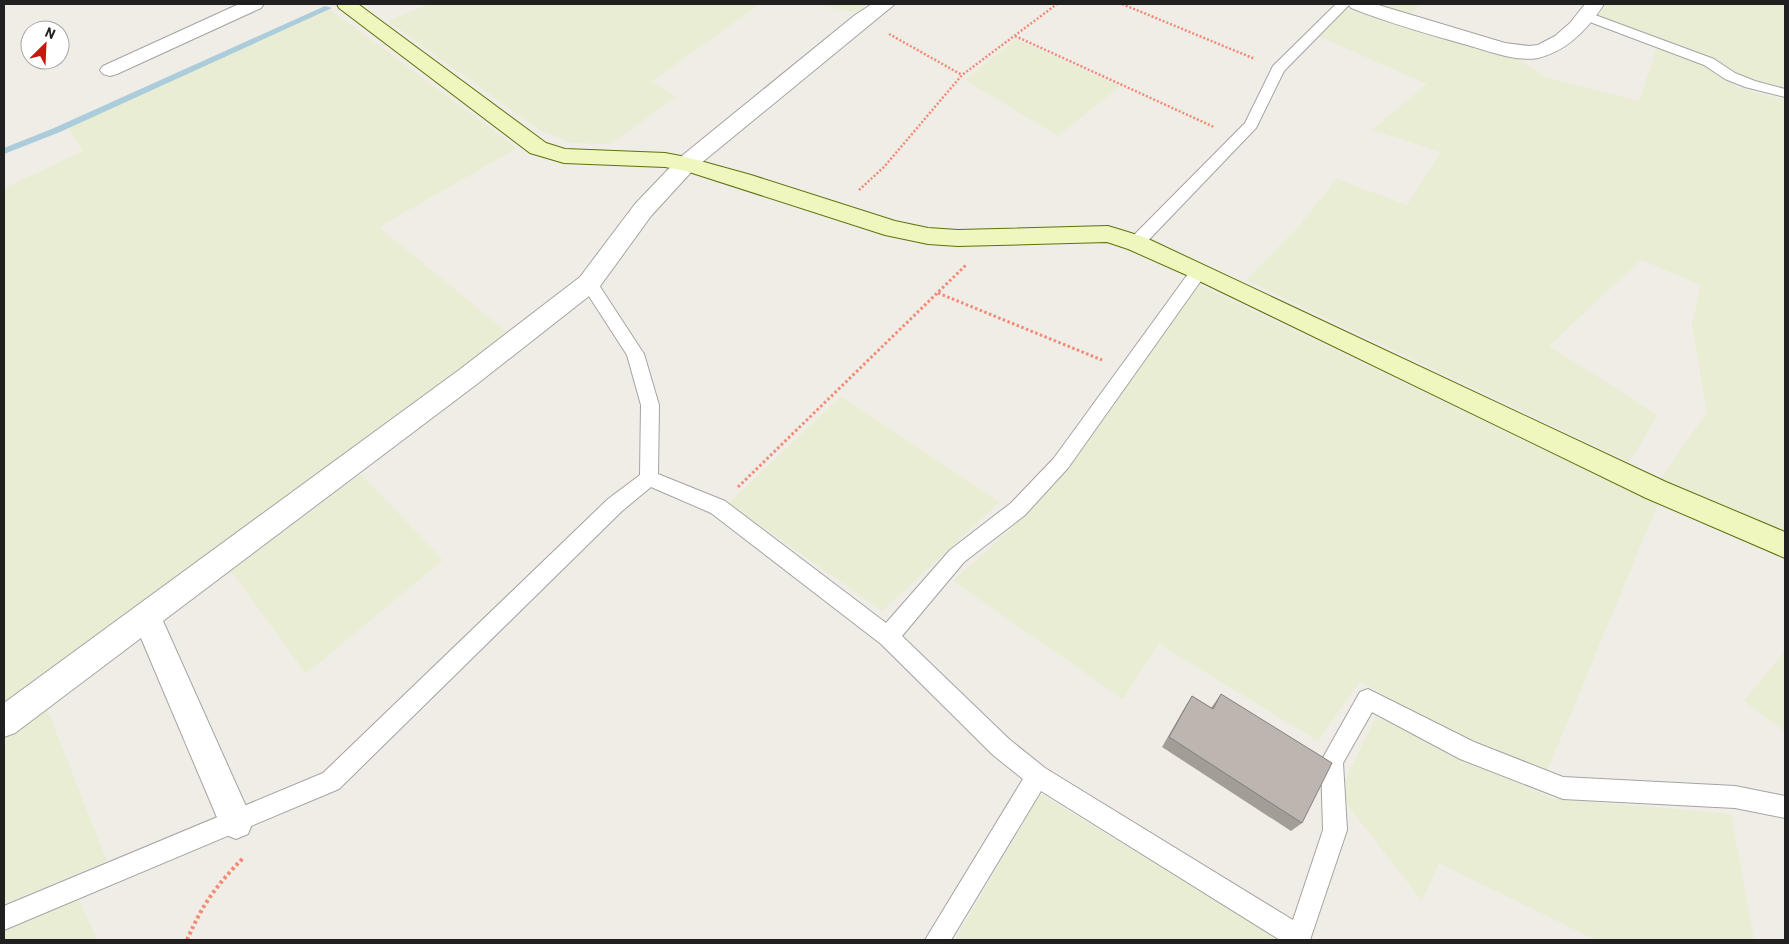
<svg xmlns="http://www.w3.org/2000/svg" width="1789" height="944" font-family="Barlow,sans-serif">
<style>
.farmland{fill:#e9edd3}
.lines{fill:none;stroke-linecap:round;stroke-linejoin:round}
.stream{fill:#aaccdb;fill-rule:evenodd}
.lane-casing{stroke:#a4a4a4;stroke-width:2}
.street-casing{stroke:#a4a4a4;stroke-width:2}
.secondary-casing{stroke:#5f720b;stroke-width:2}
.path-far2{stroke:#f28b76;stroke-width:2.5;stroke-dasharray:2 2;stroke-linecap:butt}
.path-far1{stroke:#f28b76;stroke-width:3;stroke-dasharray:2.5 2.5;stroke-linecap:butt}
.path{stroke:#f28b76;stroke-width:4;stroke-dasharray:3 3;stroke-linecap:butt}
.lane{fill:#fff;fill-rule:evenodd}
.street{fill:#fff;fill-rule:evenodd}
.secondary{fill:#eff6be;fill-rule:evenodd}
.wall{fill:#a39d97}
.building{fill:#bdb6b0;stroke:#847f7b}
</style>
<rect width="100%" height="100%" fill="#f0ede7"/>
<path class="farmland" d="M429 4H760L652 81 676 97 610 144 573 143 539 130 388 21Z
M816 4H869L855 13Z
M1372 4H1422L1407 17Z
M1605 4H1785V90L1745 77 1708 56 1598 16Z
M328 8 517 148 379 227 508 333 4 711V188L83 151 67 126Z
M1346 9 1472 46 1514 56 1545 77 1639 101 1658 45 1705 63 1739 88 1785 100V531L1660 480 1707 412 1692 324 1701 285 1641 260 1549 346 1658 415 1629 462 1246 280 1298 227 1337 179 1407 205 1441 152 1372 130 1427 84 1318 36Z
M1016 39 1120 86 1058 136 965 80Z
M1199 285 1658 504 1547 771 1438 728 1360 681 1318 741 1159 644 1123 699 953 581 1006 533 1087 443Z
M841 396 1000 502 882 611 729 503Z
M361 474 443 560 306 674 231 571Z
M1785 651V732L1744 701Z
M46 706 107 861 4 904V737Z
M1376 717 1551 798 1731 814 1754 940H1596L1439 863 1422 901 1344 801 1346 778Z
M1040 794 1284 940H955Z
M79 899 97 940H4V931Z"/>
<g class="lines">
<path class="stream" d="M325 6 332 8 60 132 4 154V148L54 128Z"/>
<defs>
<path id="lane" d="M1336 4H1350L1284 71 1256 128 1142 247H1130L1128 243 1130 239 1245 123 1273 66Z
M1587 12 1714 59 1735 73 1755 81 1785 89V97L1745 87 1725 79 1704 65 1582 19 1580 16Z
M1199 265 1205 267 1207 271 1205 275 1068 468 1025 515 964 562 902 636 1009 739 1045 768 1293 920 1323 830 1321 761 1360 692 1368 689 1474 742 1563 777 1735 786 1785 796V818L1735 808 1563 799 1460 759 1372 712 1343 763 1347 830 1310 940H1280L1041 791 951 940H925L1023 779 993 755 881 644 711 513 651 487 622 511 339 789 4 930V906L323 773 608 499 640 475 641 405 627 355 583 287 581 283 583 279 589 277 595 279 644 354 659 405 658 474 725 501 886 623 950 550 1011 503 1054 458 1193 267Z"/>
<path id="street" d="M239 4H264L261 8 117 74 110 76 103 74 100 70 103 66Z
M872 4H895L694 169 651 216 598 289 477 384 163 621 253 822 248 834 236 839 224 834 141 638 15 733 4 737V703L459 370 580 277 635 204 678 159 855 15Z
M1348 4H1375L1505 43 1529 46 1538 45 1555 36 1570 23 1585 4H1604C1588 29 1567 51 1538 58 1515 62 1489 51 1467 45 1428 34 1389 23 1351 8Z"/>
<path id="secondary" d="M337 4H358L546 143 565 149 665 153 686 157 751 175 895 221 928 228 958 230 1108 226 1144 237 1666 482 1785 532V558L1646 498 1191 277 1128 249 1107 242 958 246 928 244 885 235 686 171 665 167 564 163 530 153 339 8Z"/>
</defs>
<use href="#lane" class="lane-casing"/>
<use href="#street" class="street-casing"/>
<use href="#secondary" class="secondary-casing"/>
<path class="path-far2" d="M1122 4 1255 59
M889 34 962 75
M1015 36 1214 127
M859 190 884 167 962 75 1057 4"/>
<path class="path-far1" d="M938 293 1102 360
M738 487 966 265"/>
<path class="path" d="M187 940C203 903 216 886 244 857"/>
<use href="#lane" class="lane"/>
<use href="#street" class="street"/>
<use href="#secondary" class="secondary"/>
</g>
<path class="wall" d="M1221 694 1302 823 1291 831 1162 747 1185 707 1192 696 1211 708Z"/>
<path class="building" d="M1221 694 1332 763 1302 823 1169 737 1192 696 1213 709Z"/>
<rect width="1789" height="944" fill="none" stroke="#202020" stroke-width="10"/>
<g transform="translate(45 45) rotate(24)"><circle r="24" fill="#ffffff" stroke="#a6a6a6"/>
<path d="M0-4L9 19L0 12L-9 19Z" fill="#c4190c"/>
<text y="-8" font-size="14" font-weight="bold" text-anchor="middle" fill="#202020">N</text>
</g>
</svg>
